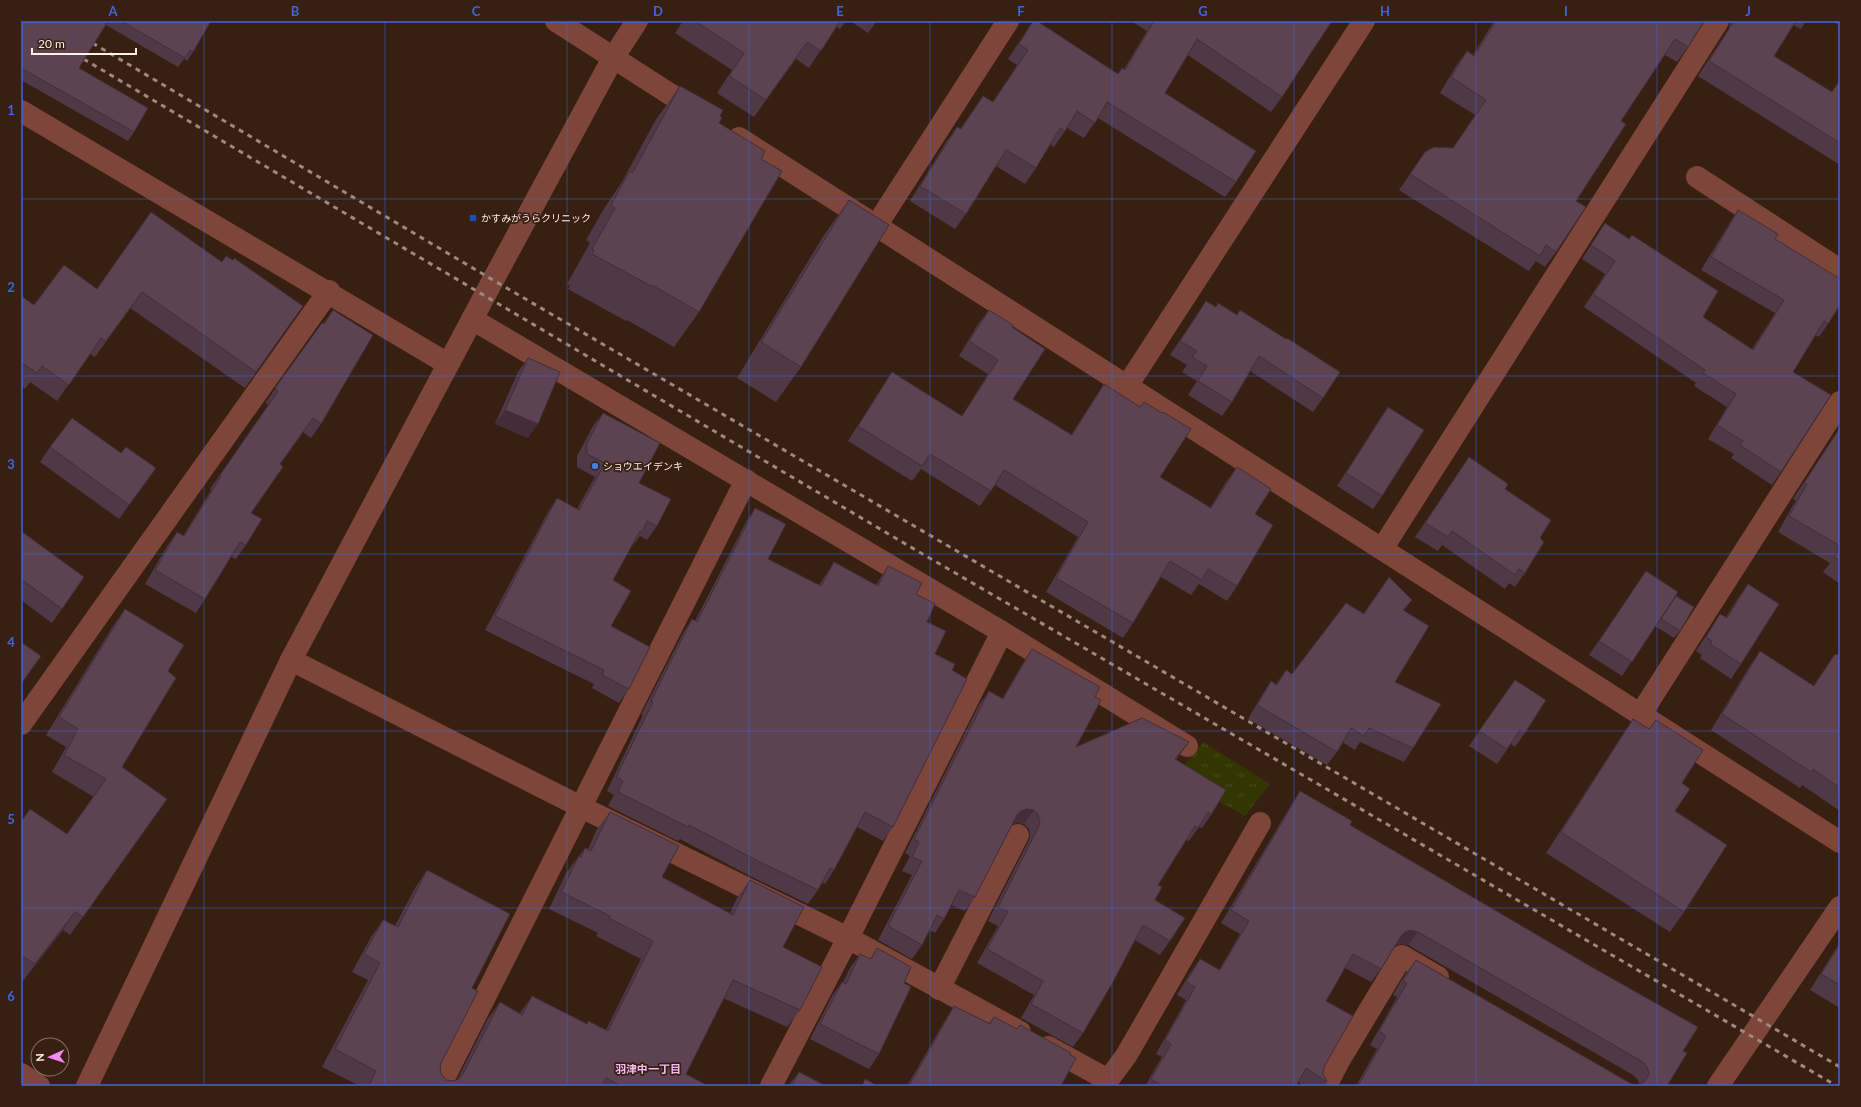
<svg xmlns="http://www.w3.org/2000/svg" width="1861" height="1107" font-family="Lato,'Noto Sans JP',sans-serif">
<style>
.park{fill:url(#park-tufts)}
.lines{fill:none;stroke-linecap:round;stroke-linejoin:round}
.minor{stroke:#7e453a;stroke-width:22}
.tertiary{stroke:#7e453a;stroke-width:22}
.rail{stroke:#9c897f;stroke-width:3;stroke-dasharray:5 5;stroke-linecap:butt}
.wall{fill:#503947}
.shaded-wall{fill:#412e39}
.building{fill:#5d4252;stroke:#412e39}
.grid{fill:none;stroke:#3f66db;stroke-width:1;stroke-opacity:0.55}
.transit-dot{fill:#1a4fb4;stroke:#371f12;stroke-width:1.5}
.shop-dot{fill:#3f7fe0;stroke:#371f12;stroke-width:1.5}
.labels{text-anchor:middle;stroke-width:3.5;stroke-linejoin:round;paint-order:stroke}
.poi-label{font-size:10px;fill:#fff1ea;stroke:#371f12;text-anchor:start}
.neighbourhood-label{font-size:11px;font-weight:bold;fill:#f6bbf3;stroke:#371f12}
.neatline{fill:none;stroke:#3f66db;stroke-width:1.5}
.grid-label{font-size:13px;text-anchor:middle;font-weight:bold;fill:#3f66db}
</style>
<defs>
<pattern id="park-tufts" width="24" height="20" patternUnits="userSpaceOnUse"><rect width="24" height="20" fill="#343601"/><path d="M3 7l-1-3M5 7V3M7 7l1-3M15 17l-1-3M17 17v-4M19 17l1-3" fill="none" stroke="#484a1a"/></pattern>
</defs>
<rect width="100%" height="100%" fill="#371f12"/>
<path class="park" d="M1203 742 1270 784 1245 816 1175 777Z"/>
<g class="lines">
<path class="minor" d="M556 21 698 112
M21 111 448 364
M739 138 1840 842
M1697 177 1840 270
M876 226 1008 21
M472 319 1002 632 1187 746
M1127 386 1364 21
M1382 549 1718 21
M291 660 581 807 848 938 1020 1032
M1640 715 1840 402
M21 724 329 291
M939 989 1018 835
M1048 1047 1108 1080 1126 1056 1260 823
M21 1074 39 1086
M440 1086 746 480
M771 1086 848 938 1002 632
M1326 1086 1340 1059 1402 956 1438 977
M1718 1086 1840 907"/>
<path class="tertiary" d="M87 1086 291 660 493 280 613 58 637 21"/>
<path class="rail" d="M84 38 493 280 1840 1067
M75 54 914 549 1837 1086"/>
</g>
<path class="wall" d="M21 21H211L193 52 187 61 184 59 178 67 106 25 79 68 134 132 128 141 21 80Z
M683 21H846L840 29 836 27 809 68 796 59 754 117 717 93 732 70 675 33Z
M850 21H877L868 33Z
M1033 21 1118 74 1122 68 1124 69 1147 31 1131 21H1332L1282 97 1271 112 1188 55 1165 93 1236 182 1225 197 1098 118 1084 138 1067 128 1054 147 1050 144 1036 168 1025 184 996 166 966 214 955 229 910 201 946 142 957 127 960 129 983 96 993 102 1017 65 1008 59Z
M1494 21H1704L1688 47 1677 62 1665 55 1621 121 1576 201 1556 252 1545 267 1536 261 1529 271 1399 190 1425 152 1453 148 1475 115 1440 93 1456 66 1467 51 1473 55Z
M1730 21H1806L1801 29 1793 25 1774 56 1832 92 1840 78V165L1698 76 1729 28Z
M1832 21H1840V26Z
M680 86 720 116 719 123 761 159 699 312 674 347 627 320 626 321 568 289 570 286 567 284 590 243 586 240 605 207 622 182 655 121Z
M849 200 801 367 776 402 737 378 824 235Z
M1738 210 1775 239 1828 324 1819 337 1815 335 1793 372 1781 472 1772 485 1731 458 1734 454 1708 439 1727 407 1694 386 1696 383 1584 307 1605 274 1582 259 1605 223 1703 317 1752 349 1775 313 1701 270 1729 224Z
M222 262 303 306 245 388 130 308 95 357 90 354 57 401 30 382 25 389 21 386V296L34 305 97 289Z
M1206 301 1323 398 1313 412 1250 371 1232 402 1222 416 1188 395 1197 381 1182 372 1187 365 1170 355Z
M333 310 321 424 311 438 303 432 280 464 251 513 246 545 236 559 231 557 205 599 196 613 145 584 167 546 177 532 183 536 211 490 210 489 269 405 265 403 322 323 323 324Z
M989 310 1012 327 1013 399 1071 435 1094 399 1104 384 1160 477 1210 508 1226 482 1237 467 1255 514 1237 586 1227 601 1199 584 1191 595 1161 577 1133 623 1123 638 1046 592 1078 537 995 485 980 506 921 469 912 481 848 441 882 387 892 372 962 416 988 374 959 356 978 324Z
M528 358V438L495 424 518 372Z
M1388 407 1382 496 1373 509 1337 486 1379 420Z
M603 413 639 483 657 526 647 540 640 536 632 546 613 580 611 626 629 689 619 703 592 688 594 684 485 630 548 512 557 498 577 509 595 477 577 467V456L593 426Z
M1840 427V584L1823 572 1830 563 1778 532 1796 500 1793 499Z
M50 447 121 453 156 468 119 519 40 462Z
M1469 457 1505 489 1540 538 1525 573 1515 587 1509 583 1505 589 1442 545 1438 551 1415 537Z
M755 508 768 559 819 585 825 576 834 562 876 585 879 580 888 566 916 594 927 622 935 654 952 670 893 827 883 841 857 827 834 870 825 884 822 883 818 890 808 904 748 875 680 839 678 841 608 806 614 795 607 791 643 715H641L683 633 692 619 695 621 746 522Z
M21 531 84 577 52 623 21 600Z
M1646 571 1676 596 1680 631 1674 638 1655 626 1622 676 1589 655Z
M1389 577 1405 611 1395 682 1413 748 1404 762 1360 742 1355 750 1342 742 1337 752 1327 765 1248 719 1262 695 1271 681 1276 684 1286 670 1292 674 1363 614Z
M1748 584 1741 664 1731 679 1700 658 1702 655 1696 651 1720 614 1726 617 1738 598Z
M125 609 168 671 122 767 167 799 70 935 63 930 23 981 21 980V822L67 834 94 797 52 772 66 747 46 735 113 626Z
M1032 649 1095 697 1076 747 1189 742 1176 759 1211 815 1202 828 1199 827 1189 841 1186 840 1158 885 1155 900 1170 941 1160 955 1135 940 1083 1033 1073 1047 1021 1018 1034 995 977 963 998 926 988 921 1029 840 1030 835 1029 829 1024 824 1017 823 1012 824 975 897 965 911 951 905 944 919 935 933 929 930 922 945 912 959 878 940 912 875 902 871 910 856 905 853 979 705 989 691 1002 699 1023 663Z
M1760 651 1813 686 1835 654 1837 655 1840 651V811L1802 785 1800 788 1711 730 1749 667Z
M1515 680 1525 733 1515 747 1511 744 1497 764 1469 746Z
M1633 719 1649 729 1656 720 1682 783 1675 811 1684 912 1670 932 1546 853 1619 740Z
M1300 791 1683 1051 1667 1086H1356L1377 1049 1370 1045 1397 997 1393 995 1406 973 1416 960 1630 1083 1636 1085 1639 1084 1638 1080 1633 1075 1408 945 1402 944 1396 945 1395 946 1381 969 1371 982 1345 968 1326 1001 1324 1067 1323 1074 1327 1082 1324 1086H1304L1298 1082 1296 1086H1145L1162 1057 1156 1054 1186 1000 1177 995 1190 973 1200 959 1219 970 1240 934 1221 923 1291 805Z
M610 812 662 877 730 913 737 898 750 880 783 947 800 1010 787 1027 723 998 686 1074 708 1086H360L322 1067 368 980 352 972 371 937 383 920 395 926 415 888 427 870 472 988 441 1063 440 1070 442 1075 446 1080 453 1081 457 1080 487 1020 500 1002 520 1013 532 996 587 1024 588 1021 606 1030 641 959 596 936 598 933 549 909 566 873 579 856 585 848 588 849 597 829Z
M1840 942V1008L1810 990Z
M877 948 904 983 879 1054 869 1069 810 1039 832 996 842 982H843L850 968 860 954 870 959Z
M954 1006 989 1023 994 1017 1017 1029 1020 1025 1070 1055 1061 1086H907L944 1022Z
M799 1072 826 1086H788Z"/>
<path class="shaded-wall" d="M505 410 538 424 528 438 495 424Z
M156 468 146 483 119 519 129 505Z
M1412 600 1402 614 1403 610Z
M1189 742 1179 756 1166 773 1175 759Z
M1027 809 1034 810 1024 824 1017 823 1011 825 1017 815 1021 811Z
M75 912 63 930 23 981 35 964Z
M1411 930 1418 932 1408 945 1402 944 1396 945 1391 950 1401 936 1405 932Z"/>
<path class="building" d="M21 21H108L79 68 148 108 134 132 21 68V69Z
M121 21H211L193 52 190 50 185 58Z
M695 21H840L821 51 807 42 766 100 729 76 744 53Z
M1033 21H1037L1118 74 1122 68 1125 70 1154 21H1332L1282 97 1197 39 1165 93 1256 151 1236 182 1107 102 1095 123 1077 111 1065 131 1060 128 1036 168 1006 150 966 214 920 186 957 127 961 129 983 96 993 102 1028 50 1019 44Z
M1496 21H1704L1688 47 1675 39 1621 121 1626 124 1576 201 1586 207 1556 252 1546 245 1540 256 1410 174 1425 152 1434 147 1453 148 1486 100 1451 77 1467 51 1474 56Z
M1734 21H1796L1774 56 1832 92 1840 80V143L1709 61Z
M680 86 723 110 720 116 722 118 719 123 765 151 761 159 782 171 699 312 652 285 651 286 592 254 594 250 592 249 615 208 611 205 629 172H633Z
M849 200 889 225 801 367 761 342Z
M1738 210 1778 234 1775 239 1840 279V296L1839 298 1840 299V305L1828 324 1824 321 1793 372 1831 395 1781 472 1740 445 1743 441 1717 425 1736 394 1703 373 1705 370 1593 294 1615 261 1591 245 1605 223 1629 239 1632 235 1718 291 1703 317 1753 350 1784 300 1711 257Z
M151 212 222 262 226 256 233 260 234 258 303 306 256 372 142 292 106 341 101 338 69 385 42 366 37 373 21 362V296L34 305 64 265 97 289Z
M1206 301 1216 307 1218 303 1237 315 1240 310 1286 339 1287 338 1340 372 1323 398 1259 356 1232 402 1198 381 1207 366 1192 357 1197 351 1180 341Z
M333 310 373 335 321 424 313 418 280 464 283 467 251 513 262 519 246 545 240 542 205 599 155 570 177 532 184 536 221 476 220 475 278 391 275 388 322 323 324 324Z
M989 310 1013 325 1012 327 1045 349 1013 399 1072 435 1104 384 1140 407 1144 402 1162 413 1163 412 1191 429 1160 477 1211 508 1237 467 1271 489 1255 514 1273 525 1237 586 1208 569 1202 580 1170 561 1133 623 1056 578 1088 522 1004 470 991 491 930 454 922 466 858 426 892 372 962 416 998 360 969 341Z
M528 358 560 372 538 424 505 410Z
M1388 407 1424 430 1382 496 1346 473Z
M603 413 660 443 639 483 671 499 657 526 647 521 642 532 640 531 613 580 631 591 611 626 650 647 629 689 602 675 604 670 495 616 557 498 579 510 605 463 587 454V443Z
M72 418 121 453 126 447 156 468 129 505 50 447Z
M1840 428V546L1789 516 1807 484 1804 483Z
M1469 457 1508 484 1505 489 1551 520 1540 538 1544 542 1525 573 1519 569 1515 575 1452 531 1448 537 1425 523Z
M755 508 786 524 768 559 821 586 834 562 878 586 888 566 922 583 916 594 935 604 927 622 946 631 935 654 955 664 952 670 967 679 893 827 865 812 834 870 830 868 818 890 758 861 689 825 688 827 618 792 623 781 616 777 653 702 651 701 692 619 697 622Z
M21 531 84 577 62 609 21 579Z
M1840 548V561L1834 557Z
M1646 571 1678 592 1632 662 1599 641Z
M1389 577 1412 600 1403 610 1429 626 1395 682 1441 704 1413 748 1369 728 1364 736 1351 728 1337 752 1257 705 1271 681 1277 685 1286 670 1292 674 1346 603 1364 614Z
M1748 584 1779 604 1741 664 1710 644 1712 641 1706 637 1720 614 1727 618Z
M1676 596 1694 607 1680 631 1661 619Z
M125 609 184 645 168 671 176 678 122 767 167 799 83 917 75 912 35 964 21 955V822L30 809 67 834 106 779 64 755 78 729 59 717Z
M21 642 41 656 21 684Z
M1032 649 1100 687 1095 697 1101 700 1076 747 1142 718 1189 742 1175 759 1226 790 1211 815 1208 812 1198 828 1195 826 1158 885 1162 887 1155 900 1185 918 1170 941 1143 925 1113 982 1083 1033 1031 1004 1043 981 987 949 1008 912 998 907 1039 826 1040 821 1038 815 1034 810 1027 809 1021 811 1017 815 975 897 959 890 944 919 937 915 922 945 888 926 922 861 912 857 919 842 914 839 989 691 1003 699Z
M1760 651 1814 686 1835 654 1837 655 1840 651V788L1813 769 1811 772 1722 714Z
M1515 680 1546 700 1525 733 1520 730 1507 749 1479 731Z
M1633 719 1649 729 1656 720 1703 750 1682 783 1690 789 1675 811 1727 845 1684 912 1561 832Z
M1300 791 1352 821 1350 825 1590 966 1698 1027 1683 1051 1687 1053 1667 1086H1358L1386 1036 1379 1031 1407 983 1403 981 1416 960 1630 1083 1636 1085 1642 1084 1647 1078 1649 1073 1647 1067 1643 1062 1418 932 1411 930 1405 932 1401 936 1381 969 1353 954 1326 1001 1353 1016 1324 1067 1323 1074 1327 1082 1306 1068 1296 1086H1161V1085L1151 1079 1171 1044 1165 1040 1195 987 1186 982 1200 959 1220 970 1249 921 1231 910Z
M610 812 679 846 662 877 733 915 750 880 804 907 783 947 822 967 800 1010 733 980 686 1074 708 1086H621L606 1078 602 1086H369L376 1071 335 1049 380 963 364 954 383 920 398 927 427 870 510 914 472 988 478 991 441 1063 440 1070 442 1075 446 1080 453 1081 459 1079 463 1074 500 1002 522 1015 532 996 587 1024 588 1021 608 1031 653 941 609 918 610 916 561 892 579 856 581 857 585 848 591 851Z
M1840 944V985L1821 974Z
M877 948 911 967 904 983 911 987 879 1054 820 1024 842 982 846 984 860 954 871 959Z
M954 1006 990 1024 994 1017 1017 1029 1020 1025 1071 1053 1070 1055 1076 1058 1061 1086H909Z
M799 1072 826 1086H791Z
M865 1079 878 1086H862Z"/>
<path class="grid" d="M204 21V1086M385 21V1086M567 21V1086M749 21V1086M930 21V1086M1112 21V1086M1294 21V1086M1476 21V1086M1657 21V1086M21 199H1840M21 376H1840M21 554H1840M21 731H1840M21 908H1840"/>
<rect class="transit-dot" x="469" y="214" width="8" height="8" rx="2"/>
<circle class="shop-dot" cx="595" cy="466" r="4"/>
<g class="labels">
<g class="poi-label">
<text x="481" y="222">かすみがうらクリニック</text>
<text x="603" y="470">ショウエイデンキ</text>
</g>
<g class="neighbourhood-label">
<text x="648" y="1073">羽津中一丁目</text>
</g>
</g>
<rect width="1861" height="1107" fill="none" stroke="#371f12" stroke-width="44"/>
<g transform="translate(50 1057) rotate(267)"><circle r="19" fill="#371f12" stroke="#877368"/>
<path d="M0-3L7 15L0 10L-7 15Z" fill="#f489f0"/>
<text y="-6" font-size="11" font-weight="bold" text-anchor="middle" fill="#fff1ea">N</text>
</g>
<path d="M32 48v6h104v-6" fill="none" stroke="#fff1ea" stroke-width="2"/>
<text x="38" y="48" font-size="12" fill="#fff1ea" stroke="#371f12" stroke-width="3" paint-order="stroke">20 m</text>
<rect x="22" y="22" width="1817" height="1063" class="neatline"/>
<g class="grid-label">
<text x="113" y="16">A</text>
<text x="295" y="16">B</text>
<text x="476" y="16">C</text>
<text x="658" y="16">D</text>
<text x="840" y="16">E</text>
<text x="1021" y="16">F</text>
<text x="1203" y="16">G</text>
<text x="1385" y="16">H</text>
<text x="1566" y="16">I</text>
<text x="1748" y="16">J</text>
<text x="11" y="115">1</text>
<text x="11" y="292">2</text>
<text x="11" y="469">3</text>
<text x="11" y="647">4</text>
<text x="11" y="824">5</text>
<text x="11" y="1001">6</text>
</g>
</svg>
